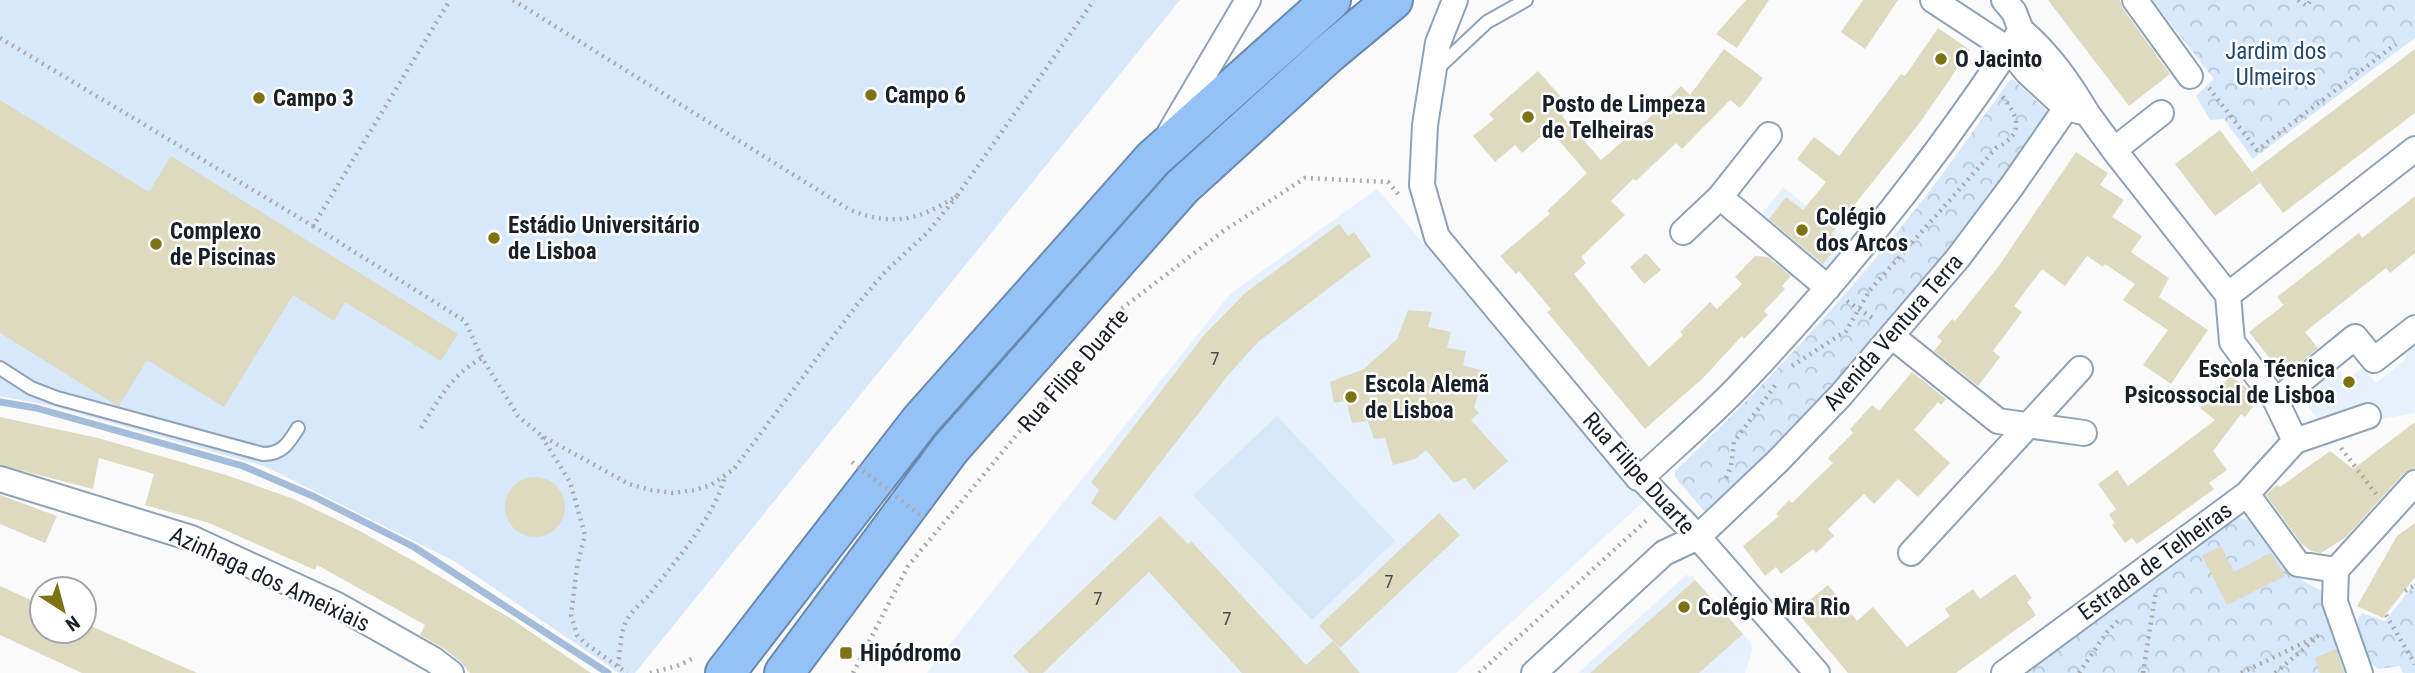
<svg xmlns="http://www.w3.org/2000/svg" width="2415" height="673" font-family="'Roboto Condensed',sans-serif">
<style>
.built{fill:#e7f1fd}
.forest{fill:url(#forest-crowns)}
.garden{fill:#d7e8fb}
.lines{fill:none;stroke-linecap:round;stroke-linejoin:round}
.stream{stroke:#a3bcd9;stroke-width:7}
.building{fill:#dddabf}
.lane-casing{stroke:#90a2b7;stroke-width:16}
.street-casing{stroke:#90a2b7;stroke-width:28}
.highway-casing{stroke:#6989ae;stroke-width:42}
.path{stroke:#a8aaad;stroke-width:4.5;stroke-dasharray:2 5;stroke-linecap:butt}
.lane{stroke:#fff;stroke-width:12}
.street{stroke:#fff;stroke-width:24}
.highway{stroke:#94c2f6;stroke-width:38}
.path-bridge{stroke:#a8aaad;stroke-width:4.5;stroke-dasharray:2 5;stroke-linecap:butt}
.poi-dot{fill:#7d7214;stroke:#fff;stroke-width:2.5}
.labels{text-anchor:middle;stroke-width:5;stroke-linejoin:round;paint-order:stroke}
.number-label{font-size:19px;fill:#494e4d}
.park-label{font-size:23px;fill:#22476e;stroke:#fff}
.poi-label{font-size:23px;font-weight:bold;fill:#181f27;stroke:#fff;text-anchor:start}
.street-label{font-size:23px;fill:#181f27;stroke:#fff}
</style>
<defs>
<pattern id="forest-crowns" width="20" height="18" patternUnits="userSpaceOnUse" patternTransform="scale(1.75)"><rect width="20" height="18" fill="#d7e8fb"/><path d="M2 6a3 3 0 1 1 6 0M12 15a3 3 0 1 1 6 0" fill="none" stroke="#b8c7d7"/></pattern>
</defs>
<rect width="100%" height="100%" fill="#fafafa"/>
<path class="built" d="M1783 187 1849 239 1822 273 1757 221Z
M1377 189 1644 501 1456 673H927L1230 294Z
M2415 344V413L2377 420 2374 402 2318 419 2302 399 2339 369 2346 380 2363 367 2376 383 2405 360 2407 350Z
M1686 575 1692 576 1751 643 1752 651 1745 673H1578Z"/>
<path class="forest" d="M2152 0H2415V38L2253 159 2224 119 2210 120 2196 96 2214 79Z
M2013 79 2048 112C1949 260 1837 389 1709 511H1704L1675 477V471C1758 392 1835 310 1906 221 1943 176 1975 127 2010 80Z
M2237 517 2248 520 2275 544 2290 574 2324 592 2360 673H2013L2119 597 2179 561 2221 522Z
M2415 583V673H2403L2400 666 2378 669 2356 649 2353 628 2362 613 2385 621Z"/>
<path class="garden" d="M0 0H1180L635 673H619L454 561 264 466 52 406 0 396Z
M1277 416 1395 541 1312 620 1193 495Z"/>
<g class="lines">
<path class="stream" d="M0 402 36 408 243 466 315 497 414 547 608 673"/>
</g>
<path class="building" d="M1746 0H1769L1737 48 1716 34Z
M1863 0H1898L1865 49 1841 32Z
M2048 0H2120L2123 9 2170 74 2129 106Z
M1938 28 1970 50 1918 125 1832 233 1841 241 1823 264 1769 219 1786 197 1803 210 1826 182 1797 159 1814 137 1839 156 1901 74 1905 76Z
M1724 49 1763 78 1740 108 1730 100 1682 149 1676 143 1636 181 1633 179 1611 201 1625 215 1581 257 1586 263 1574 274 1649 367 1683 335 1680 332 1710 302 1717 309 1742 284 1735 277 1755 256 1768 257 1791 276 1782 286 1785 289 1764 311 1768 315 1744 339 1742 336 1702 379 1645 429 1547 312 1551 309 1519 271 1516 274 1500 256 1550 214 1547 211 1587 173 1555 136 1552 139 1546 132 1522 153 1515 145 1495 162 1473 136 1494 119 1489 114 1538 71 1571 108 1562 116 1601 160 1646 121 1681 86 1690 95Z
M2415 49V113L2283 213 2252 172Z
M0 100 149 192 171 156 458 334 441 361 345 302 334 321 293 295 224 407 147 360 119 406 116 405 0 333Z
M2220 130 2260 183 2215 216 2175 164Z
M2076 152 2108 173 2100 185 2124 200 2112 217 2142 236 2131 252 2169 278 2159 297 2208 330 2171 384 2143 365 2168 330 2123 300 2135 284 2105 264 2103 267 2087 256 2065 286 2042 269 2014 306 2022 312 1993 351 2000 357 1978 386 1934 351 1942 341 1937 337 1952 319 1955 321 2001 263Z
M2415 196V253L2390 273 2386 268 2305 332 2318 348 2284 376 2249 332 2284 305 2277 297 2359 233 2362 238Z
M1339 224 1348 236 1354 232 1371 256 1258 342 1229 374 1115 521 1091 503 1099 490 1091 482 1205 334 1245 293Z
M1646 253 1661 270 1644 284 1630 267Z
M1408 310 1432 312 1428 327 1451 332 1447 348 1466 351 1463 365 1486 372 1474 407 1479 413 1471 420 1508 461 1474 490 1465 478 1454 483 1426 450 1415 459 1393 465 1385 438 1374 439 1368 421 1352 423 1346 401 1334 403 1330 382 1364 369 1397 339Z
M1912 372 1946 399 1941 405 1938 402 1914 430 1950 463 1918 497 1898 479 1874 504 1864 494 1828 529 1834 536 1816 553 1813 549 1781 574 1776 567 1765 576 1743 546 1779 516 1776 514 1789 500 1792 503 1833 463 1828 458 1853 433 1850 429 1872 405 1879 411Z
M2230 375 2249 390 2257 401 2245 417 2241 414 2213 451 2227 470 2209 483 2214 489 2174 518 2137 544 2132 538 2125 543 2112 525 2115 523 2109 515 2116 509 2098 484 2117 470 2128 486 2215 420 2200 408 2220 382 2224 384Z
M0 417 98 438 226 475 294 499 360 531 422 566 510 618 591 673H470L460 661 443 648 420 635 425 625 317 565 315 570 209 523 145 505 154 474 99 458 93 489 0 465Z
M2415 422V469L2404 473 2346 537 2321 553 2311 551 2301 543 2266 495 2272 489 2277 485 2280 487 2330 451 2353 469Z
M505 507a30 30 0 1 1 60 0a30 30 0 1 1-60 0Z
M0 495 57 516 45 543 0 524Z
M1439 513 1460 535 1340 648 1319 626Z
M1160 516 1188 544 1191 541 1306 665 1333 641 1360 673H1242L1149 572 1043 673H1029L1013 656Z
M2415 523V577L2383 618 2357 606 2397 536Z
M2221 546 2234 572 2271 553 2285 576 2227 605 2202 556Z
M2015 574 2032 598 2027 602 2036 615 1956 673H1848L1796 611 1828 585 1857 621 1873 607 1907 647 1950 616 1945 609 1973 589 1980 599Z
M1695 580 1743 634 1699 673H1590Z
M0 586 42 605V631H84V623L197 673H82L0 635Z
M2336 649 2344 673H2320L2315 658Z"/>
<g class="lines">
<defs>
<path id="lane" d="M1437 69 1487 22 1526 0
M0 368 31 388 57 398 263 454C282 454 288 444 298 428"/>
<path id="street" d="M1455 0 1438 43 1425 125 1422 185 1437 237 1638 478H1641L1698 537 1817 673
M1933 0 2009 50 2027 72 2066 108 2087 113 2114 150 2228 295 2232 342 2276 401 2295 441
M2135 0 2190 76
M2021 30C2049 54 2068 81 2087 113
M1170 132 1248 0
M2114 150 2161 113
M1720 197 1828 288
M1683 232 1720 197 1769 135
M2228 295 2415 149
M1893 337 1998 421 2084 433
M2276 401 2355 337 2374 360 2415 328
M1641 478C1673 448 1707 419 1738 387 1843 277 1937 158 2021 30L2014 12 2004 0
M0 479 191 538 337 605 434 660 451 673
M2247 494 2298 564 2336 570
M1911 553 2080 369
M2336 570 2415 483
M2336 570 2335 602 2360 673
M1534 673 1664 553 1698 537 1778 461 1841 395 1958 258 2012 186 2066 108
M2004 673 2247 494 2295 441 2368 416"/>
<path id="highway" d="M725 673 920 421 1153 159 1331 0
M784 673 951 448 1182 187 1328 54 1393 0"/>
</defs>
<use href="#lane" class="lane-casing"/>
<use href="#street" class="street-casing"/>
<use href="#highway" class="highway-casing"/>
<path class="path" d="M513 0 850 210C895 227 918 220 957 196L1094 0
M2298 0 2307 6 2311 0
M0 38 313 226 450 0
M2209 88 2257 150 2396 44
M313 226 465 321 482 358 518 416 542 436 629 484 651 490 673 493 695 490 711 485 734 469 856 306 886 271 928 232 957 196
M1847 301 1875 320
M1792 366 1846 331 1870 290 1996 148C2024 134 2020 118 2002 96
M421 428C439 399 451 375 482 358
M542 437 570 482 585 535 577 567 571 615 577 635 586 644 627 673
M2341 448 2376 494
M1726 478 1731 467 1734 442 1777 383
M2405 591 2415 585
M2386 615 2415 664
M618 666C620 653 620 636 625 624 629 613 641 604 649 595 673 564 715 516 724 479
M650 673 677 666 694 658
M853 673 908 566 1120 310 1222 232 1305 178 1388 182 1399 195
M1479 673 1648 519
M2079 673 2107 632 2119 620
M2143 673 2156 590
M2241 673 2322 634
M2275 673 2314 640"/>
<use href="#lane" class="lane"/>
<use href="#street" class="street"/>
<use href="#highway" class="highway"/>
<path class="path-bridge" d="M852 462 924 518"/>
</g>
<g class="poi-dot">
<circle cx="1941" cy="59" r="7"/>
<circle cx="871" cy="95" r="7"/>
<circle cx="259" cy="98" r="7"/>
<circle cx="1528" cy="117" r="7"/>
<circle cx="1802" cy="230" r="7"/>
<circle cx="494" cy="238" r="7"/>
<circle cx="156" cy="244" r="7"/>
<circle cx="2349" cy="382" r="7"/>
<circle cx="1351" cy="397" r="7"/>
<circle cx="1684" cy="607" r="7"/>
<rect x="839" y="646" width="14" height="14" rx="3.5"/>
</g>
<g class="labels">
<g class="number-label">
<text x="1215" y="365">7</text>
<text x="1389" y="588">7</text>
<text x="1098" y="605">7</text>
<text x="1227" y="625">7</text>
</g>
<g class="park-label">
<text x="2276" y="59">Jardim dos<tspan x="2276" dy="26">Ulmeiros</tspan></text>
</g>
<g class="poi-label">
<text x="1955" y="67">O Jacinto</text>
<text x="885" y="103">Campo 6</text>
<text x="273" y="106">Campo 3</text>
<text x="1542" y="112">Posto de Limpeza<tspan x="1542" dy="26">de Telheiras</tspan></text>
<text x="1816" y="225">Colégio<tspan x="1816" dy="26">dos Arcos</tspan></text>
<text x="508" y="233">Estádio Universitário<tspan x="508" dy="26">de Lisboa</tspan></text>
<text x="170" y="239">Complexo<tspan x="170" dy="26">de Piscinas</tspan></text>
<text x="2335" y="377" text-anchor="end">Escola Técnica<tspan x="2335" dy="26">Psicossocial de Lisboa</tspan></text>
<text x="1365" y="392">Escola Alemã<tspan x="1365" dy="26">de Lisboa</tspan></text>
<text x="1698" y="615">Colégio Mira Rio</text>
<text x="860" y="661">Hipódromo</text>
</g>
<g class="street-label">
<text transform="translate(1893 332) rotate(-49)" y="8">Avenida Ventura Terra</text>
<text transform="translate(1073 370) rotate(-49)" y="8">Rua Filipe Duarte</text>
<text transform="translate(1639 473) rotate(48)" y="8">Rua Filipe Duarte</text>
<text transform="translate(2155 561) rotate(-36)" y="8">Estrada de Telheiras</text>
<text transform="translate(270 579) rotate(25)" y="8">Azinhaga dos Ameixiais</text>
</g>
</g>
<g transform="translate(63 610) rotate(144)"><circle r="33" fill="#ffffff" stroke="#a3a5a9" stroke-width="2"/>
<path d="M0-5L12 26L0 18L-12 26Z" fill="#7d7214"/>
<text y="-10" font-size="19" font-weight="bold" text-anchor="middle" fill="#181f27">N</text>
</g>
</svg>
